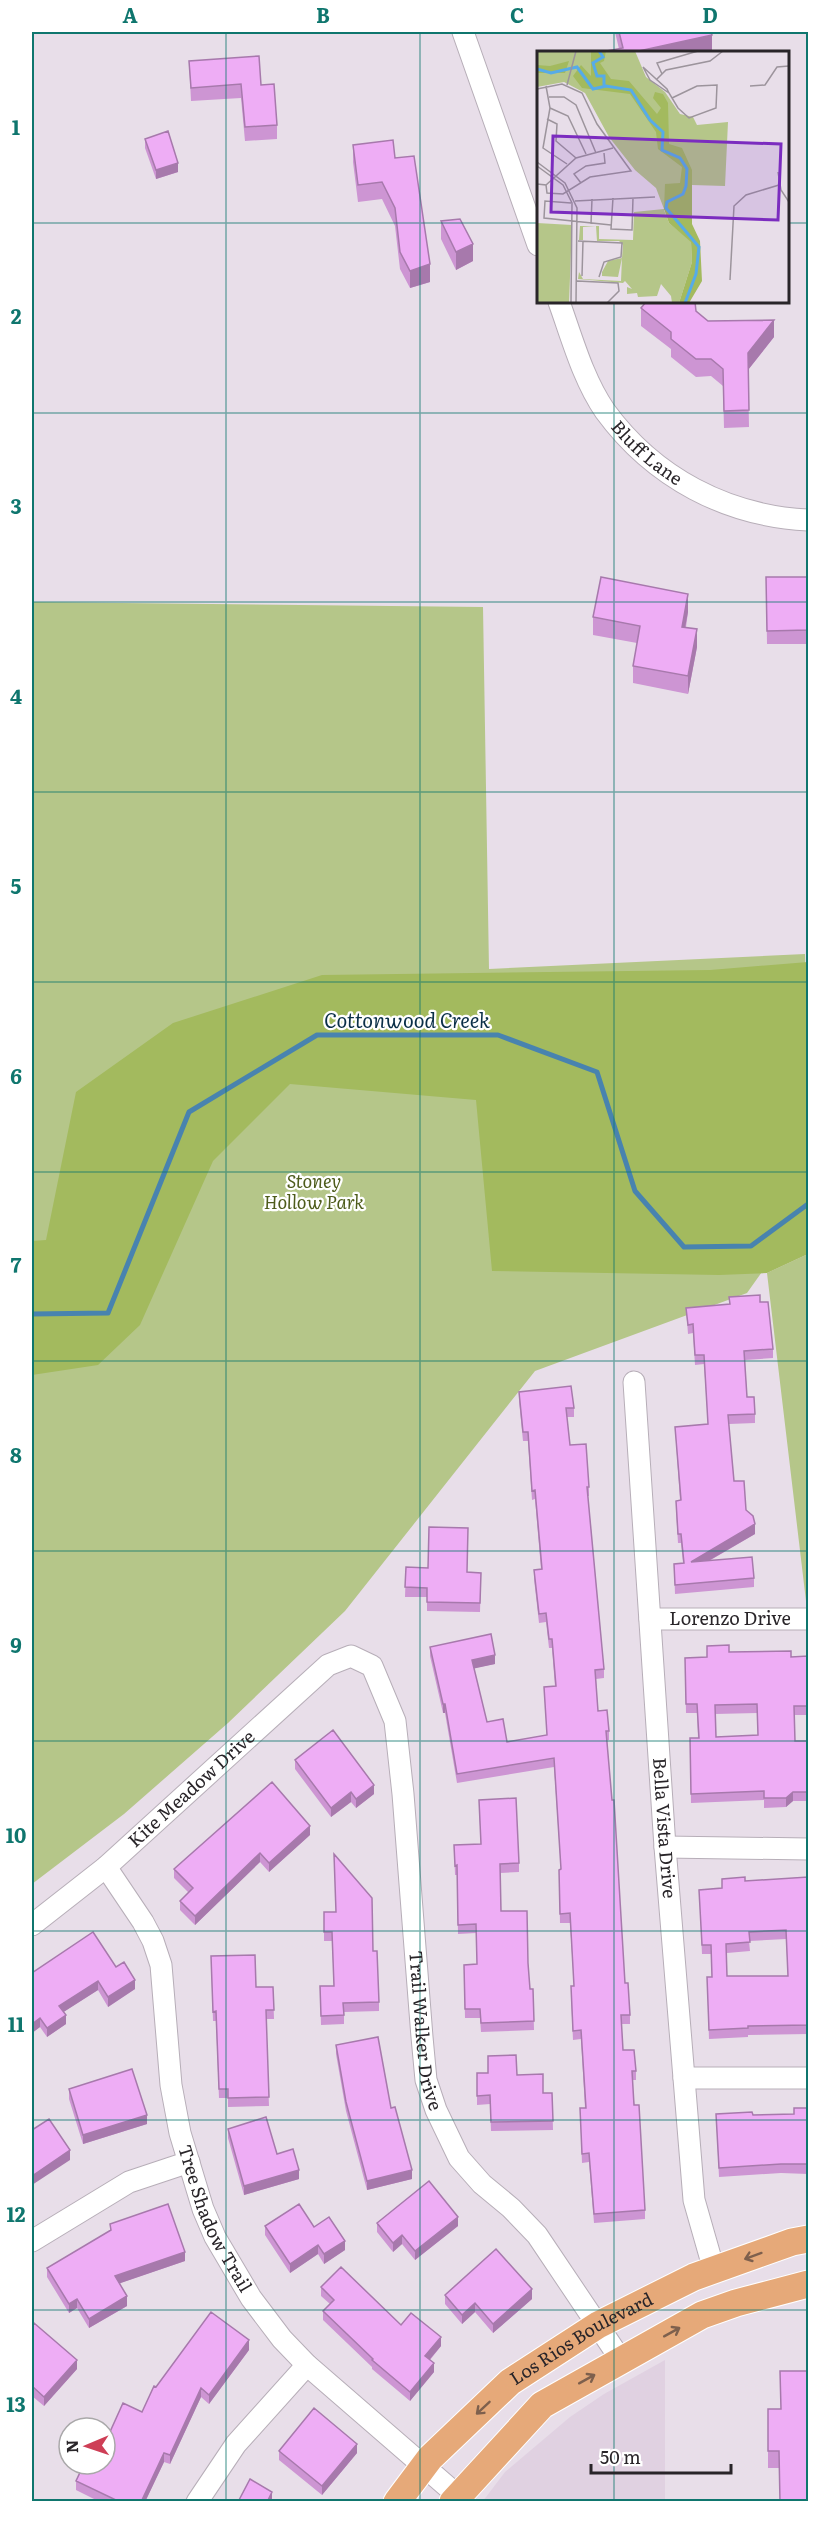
<svg xmlns="http://www.w3.org/2000/svg" width="840" height="2533" font-family="Literata,serif">
<style>
.built{fill:#e0d1e1}
.green{fill:#b5c689}
.forest{fill:#a3ba5e}
.lines{fill:none;stroke-linecap:round;stroke-linejoin:round}
.stream{stroke:#4883af;stroke-width:5}
.minor-casing{stroke:#b7aeb8;stroke-width:23}
.major-casing{stroke:#fff;stroke-width:29}
.minor{stroke:#fff;stroke-width:21}
.major{stroke:#e6a979;stroke-width:27}
.wall{fill:#cd95d3;fill-rule:evenodd}
.shaded-wall{fill:#a779ac}
.building{fill:#eeadf5;stroke:#a779ac;stroke-width:1.5;fill-rule:evenodd}
.oneway{stroke:#7e604d}
.grid{fill:none;stroke:#0f766e;stroke-width:1.5;stroke-opacity:0.55}
.labels{text-anchor:middle;stroke-width:4.5;stroke-linejoin:round;paint-order:stroke}
.street-label{font-size:18px;fill:#292529;stroke:#fff}
.park-label{font-size:18px;font-style:italic;fill:#4e5c1b;stroke:#fff}
.water-label{font-size:20px;font-style:italic;fill:#0a2f47;stroke:#fff}
.inset-river{fill:none;stroke:#56abe8;stroke-width:3}
.inset-road{fill:none;stroke:#9c949c;stroke-width:1.5}
.view{fill:#7b2cbf;fill-opacity:0.15;stroke:#7b2cbf;stroke-width:3}
.inset-edge{fill:none;stroke:#292529;stroke-width:3}
.neatline{fill:none;stroke:#0f766e;stroke-width:2}
.grid-label{font-size:20px;text-anchor:middle;font-weight:bold;fill:#0f766e}
</style>
<rect width="100%" height="100%" fill="#e8dee9"/>
<path class="built" d="M665 2360V2501H483L505 2472 570 2417 604 2394Z"/>
<path class="green" d="M32 602 483 607 489 969 805 954 808 1063V1207L747 1293 535 1371 345 1611 228 1723 124 1814 32 1884Z
M808 1254V1601H806L767 1273Z"/>
<path class="forest" d="M808 962V1254L767 1273 719 1275 492 1271 476 1100 290 1084 213 1161 140 1325 98 1365 32 1375V1241L46 1240 76 1092 173 1023 322 975 710 970Z"/>
<g class="lines">
<path class="stream" d="M32 1314 108 1313 189 1112 317 1035H498L597 1072 635 1191 684 1247 751 1246 808 1204"/>
<defs>
<g id="minor">
<path d="M463 32 538 245"/>
<path id="s1" d="M559 302C572 338 583 379 605 411 654 478 727 516 808 520"/>
<path id="s2" d="M634 1382 665 1847 694 2200 714 2270"/>
<path id="s3" d="M650 1619H808"/>
<path d="M665 1847 808 1849"/>
<path id="s4" d="M106 1867 143 1922 153 1941 161 1965 171 2085 180 2133 203 2209 215 2237 251 2298 282 2339 307 2365 457 2495"/>
<path id="s5" d="M32 1925 106 1867 328 1665 351 1656 372 1666 395 1721 403 1794 422 2037 426 2080 436 2110 459 2158 482 2184 511 2208 537 2235 621 2360"/>
<path d="M684 2078H808"/>
<path d="M32 2241 129 2182 189 2162"/>
<path d="M197 2502 236 2444 307 2365"/>
</g>
<g id="major">
<path id="s6" d="M397 2502 430 2458 510 2382 598 2325 694 2277 792 2242 808 2239"/>
<path d="M453 2502 542 2405 702 2315 736 2303 808 2284"/>
</g>
</defs>
<use href="#minor" class="minor-casing"/>
<use href="#major" class="major-casing"/>
<use href="#minor" class="minor"/>
<use href="#major" class="major"/>
</g>
<path class="wall" d="M615 32H711L712 52 619 49Z
M189 61 261 85 277 125V139L245 141 241 98 191 101Z
M145 139 178 172 156 179 145 148Z
M353 145 395 158 430 282 410 288 400 269 395 226 382 199 358 202 353 162Z
M441 221 473 261 456 270 441 239Z
M641 308 696 311 708 321 774 337 748 370 749 427 724 428 723 386 711 376 696 377 671 357V349L641 326Z
M766 577H808V644H767Z
M688 612 686 627 697 647 688 694 633 683V666L637 643 593 635V617Z
M729 1297 760 1302 773 1349V1358L745 1360 747 1397 755 1414V1423L729 1424 734 1481 755 1534 709 1561 754 1578V1587L675 1594 674 1564 683 1563 681 1543H678L676 1510V1501L680 1500 675 1427 708 1424 704 1364 695 1365 693 1333 688 1334 686 1308 729 1304Z
M519 1392 574 1408V1417H567L570 1445 589 1487V1496H588L604 1669V1678L596 1679 598 1711 609 1731V1740H607L625 1983 630 2015V2024H621L623 2050 636 2071V2080H632L645 2210V2219L594 2223 589 2162 582 2163 580 2108H585L581 2039 573 2040 571 1995 574 1986 570 1923H560L559 1870 561 1869 554 1767 457 1783 445 1713H443L430 1656V1647L495 1664 474 1668 487 1722 507 1742 547 1735 544 1687H555L552 1648H549L546 1622 539 1623 534 1579V1570L541 1569 535 1499 532 1500 528 1441H523L519 1401Z
M406 1567 481 1573 480 1612 427 1611V1597H405Z
M729 1652 791 1657 808 1656V1715H794L795 1741H808V1801H793L786 1807 764 1808V1800L691 1803 690 1738H698L697 1713H686L685 1658 707 1657ZM757 1713 758 1735 716 1737 715 1714Z
M295 1760 374 1794 356 1808 351 1802 331 1817 295 1769Z
M479 1809 519 1863V1872L500 1873 501 1911 528 1963 530 1989H533L534 2030 481 2032 480 2018H465L464 1965 477 1964 476 1933 458 1934 457 1875H455L454 1845 481 1844Z
M310 1835 269 1872 260 1862 195 1925 180 1910V1901L189 1893 174 1878V1869Z
M808 1877V2034L748 2035V2037L709 2039 707 1977H712L711 1954H702L699 1890 722 1888V1879L745 1881ZM786 1939 788 1976H727V1953L750 1951 749 1941Z
M324 1912H335L373 1951 379 2002V2011L344 2012V2024L321 2025 320 1986H334L332 1941H324Z
M211 1956 256 1987H273L274 2019H266L269 2106 228 2107V2098H219L216 2021H213Z
M116 1967 135 1989 108 2007 98 1990 63 2012 66 2024 47 2037 40 2027 32 2033V1973Z
M336 2045 412 2179 367 2190 346 2111 336 2054Z
M477 2073 517 2075 543 2093H552L553 2130 491 2131 490 2104 477 2105Z
M69 2089 147 2124 83 2144 69 2099Z
M808 2108V2174L781 2173 719 2177 716 2114 753 2115 794 2114Z
M228 2129 277 2154 299 2179 244 2195 228 2138Z
M377 2223 458 2226 415 2260 402 2244 393 2252 377 2232Z
M110 2224 185 2261 120 2283 127 2306 89 2328 77 2308 69 2313 47 2277V2268L110 2231Z
M265 2226 314 2227 345 2250 324 2264 318 2254 290 2273 265 2235Z
M321 2287 401 2325 441 2346 430 2360 434 2372 410 2401 372 2369V2367L323 2320V2311L330 2304 321 2296Z
M445 2295 532 2299 493 2333 475 2312 462 2324 445 2304Z
M32 2327 77 2369 44 2406 32 2396Z
M249 2350 209 2404 201 2397 170 2464 164 2462 145 2502H100L76 2490V2481L105 2464 142 2412 156 2387Z
M808 2371 779 2468H768V2409H781Z
M279 2451 357 2453 322 2495 279 2460Z"/>
<path class="shaded-wall" d="M712 35V52H639V51Z
M178 163V172L156 179V170Z
M473 244V261L456 270V252Z
M430 264V282L410 288V271Z
M774 320V337L748 370V353Z
M688 594V612L682 644V627Z
M697 629V647L688 694V676Z
M755 1524V1534L691 1571V1562Z
M495 1655V1664L472 1669V1660Z
M443 1704H445V1713H443Z
M374 1785V1794L356 1808V1799Z
M351 1792V1802L331 1817V1808Z
M793 1792V1801L786 1807V1798Z
M310 1826V1835L269 1872V1863Z
M260 1853V1862L195 1925V1916Z
M135 1980V1989L108 2007V1997Z
M98 1981V1990L59 2015V2006Z
M66 2015V2024L47 2037V2028Z
M40 2018V2027L32 2033V2024Z
M147 2115V2124L83 2144V2135Z
M70 2150V2160L32 2185V2176Z
M299 2170V2179L244 2195V2186Z
M412 2170V2179L367 2190V2181Z
M458 2217V2226L415 2260V2251Z
M402 2235V2244L393 2252V2243Z
M345 2241V2250L324 2264V2254Z
M318 2245V2254L290 2273V2264Z
M185 2252V2261L115 2285V2276Z
M532 2289V2299L493 2333V2324Z
M127 2296V2306L89 2328V2319Z
M77 2299V2308L69 2313V2304Z
M475 2303V2312L462 2324V2315Z
M441 2337V2346L425 2365V2356Z
M249 2340V2350L209 2404V2395Z
M77 2360V2369L44 2406V2397Z
M434 2363V2372L410 2401V2392Z
M201 2388V2397L170 2464V2455Z
M357 2444V2453L322 2495V2486Z
M164 2453V2462L145 2502H141Z
M272 2492V2502H267Z"/>
<path class="building" d="M619 32H711L712 35 639 51 640 52H601L623 48Z
M259 56 261 85 274 84 277 125 245 127 241 84 191 88 189 61Z
M168 131 178 163 156 170 145 139Z
M393 140 395 158 414 156 430 264 410 271 400 252 395 208 382 182 358 185 353 145Z
M460 219 473 244 456 252 441 221Z
M646 302H695L696 311 708 321 774 320 748 353 749 410 724 411 723 369 711 359H696L671 339V332L641 308Z
M601 577 688 594 682 627 697 629 688 676 633 666 640 626 593 617Z
M766 577H808V630L767 631Z
M760 1295V1302H768L773 1349 744 1351 747 1397H754L755 1414 728 1415 734 1481H744L746 1510 753 1516 755 1524 691 1562 752 1557 754 1578 675 1585 674 1564 684 1563 681 1534H678L676 1501 681 1500 675 1427 708 1424 704 1355H695L693 1324 688 1325 686 1308 730 1304 729 1297Z
M571 1386 574 1408H566L570 1445 586 1444 589 1487H587L604 1669 595 1670 598 1711 607 1710 609 1731H606L612 1800H614L625 1983H628L630 2015H621L623 2050H634L636 2071H632L634 2105H639L645 2210 594 2214 589 2153 582 2154 580 2108H586L581 2030 573 2031 571 1986H574L570 1913 560 1914 559 1870 561 1869 554 1758 457 1774 445 1704H443L430 1647 491 1634 495 1655 472 1660 487 1722 503 1719 507 1742 547 1735 544 1687 556 1686 552 1639H549L546 1613 539 1614 534 1570 542 1569 535 1490 532 1491 528 1432H523L519 1392Z
M429 1527 468 1528 467 1572 481 1573 480 1603 427 1602V1588L405 1587 406 1567 428 1568Z
M729 1645V1652L791 1651V1657L808 1656V1706H794L795 1741H808V1792H793L786 1798H764V1791L691 1794 690 1738H699L697 1704H686L685 1658 707 1657V1646ZM757 1704 758 1735 716 1737 715 1705Z
M333 1730 374 1785 356 1799 351 1792 331 1808 295 1760Z
M272 1782 310 1826 269 1863 260 1853 195 1916 180 1901 193 1888 174 1869Z
M516 1798 519 1863 500 1864 501 1911H527L528 1963 530 1989H533L534 2021 481 2023 480 2009H465L464 1965 477 1964 476 1924 458 1925 457 1865 455 1866 454 1845 481 1844 479 1800Z
M334 1854 372 1898 373 1951H377L379 2002 343 2003 344 2015 321 2016 320 1986H334L332 1932H324V1912H336Z
M745 1877V1881L808 1877V2025L748 2026V2028L709 2030 707 1977H712L711 1945H702L699 1890 722 1888V1879ZM786 1930 788 1976H727L726 1944 750 1942 749 1932Z
M93 1932 116 1967 124 1962 135 1980 108 1997 98 1981 59 2006 66 2015 47 2028 40 2018 32 2024V1973Z
M255 1955 256 1987H273L274 2010H266L269 2097 228 2098V2089H219L216 2011 213 2012 211 1956Z
M378 2037 391 2108 395 2107 412 2170 367 2181 346 2102 336 2045Z
M516 2055 517 2075 543 2074V2093H552L553 2121 491 2122 490 2095 477 2096V2073H488V2056Z
M132 2069 147 2115 83 2135 69 2089Z
M794 2108H808V2164H781L719 2168 716 2114 752 2112 753 2115 794 2114Z
M266 2117 277 2154 293 2149 299 2170 244 2186 228 2129Z
M49 2119 70 2150 32 2176V2130Z
M429 2181 458 2217 415 2251 402 2235 393 2243 377 2223Z
M168 2204 185 2252 115 2276 127 2296 89 2319 77 2299 69 2304 47 2268 111 2230 110 2224Z
M299 2204 314 2227 329 2217 345 2241 324 2254 318 2245 290 2264 265 2226Z
M496 2249 532 2289 493 2324 475 2303 462 2315 445 2295Z
M341 2267 401 2325 411 2313 441 2337 425 2356 434 2363 410 2392 372 2360 373 2359 323 2311 334 2300 321 2287Z
M211 2312 249 2340 209 2395 201 2388 170 2455 164 2453 141 2502H120L76 2481 84 2464H105V2443L123 2403 142 2412 154 2386 156 2387Z
M34 2323 77 2360 44 2397 32 2386V2327Z
M780 2371H808V2502H780L779 2451H768V2409H781Z
M314 2408 357 2444 322 2486 279 2451Z
M250 2479 272 2492 267 2502H238Z"/>
<defs><path id="oneway-shaft" d="M-6 0H5M1.5-3L5.5 0L1.5 3" fill="none" stroke-width="1.6" stroke-linecap="round" stroke-linejoin="round" transform="scale(1.5)"/></defs>
<g class="oneway">
<use href="#oneway-shaft" transform="translate(753 2256) rotate(160)"/>
<use href="#oneway-shaft" transform="translate(672 2332) rotate(-29)"/>
<use href="#oneway-shaft" transform="translate(587 2379) rotate(-29)"/>
<use href="#oneway-shaft" transform="translate(483 2408) rotate(137)"/>
</g>
<path class="grid" d="M226 32V2502M420 32V2502M614 32V52M32 223H538M788 223H808M614 302V2502M32 413H808M32 602H808M32 792H808M32 982H808M32 1172H808M32 1361H808M32 1551H808M32 1741H808M32 1931H808M32 2120H808M32 2310H808"/>
<g class="labels">
<g class="street-label">
<text dy="6" stroke="none"><textPath href="#s1" startOffset="178">Bluff Lane</textPath></text>
<text dy="6" stroke="none"><textPath href="#s3" startOffset="80">Lorenzo Drive</textPath></text>
<text dy="6" stroke="none"><textPath href="#s5" startOffset="210">Kite Meadow Drive</textPath></text>
<text dy="6" stroke="none"><textPath href="#s2" startOffset="447">Bella Vista Drive</textPath></text>
<text dy="6" stroke="none"><textPath href="#s5" startOffset="813">Trail Walker Drive</textPath></text>
<text dy="6" stroke="none"><textPath href="#s4" startOffset="375">Tree Shadow Trail</textPath></text>
<text dy="6" stroke="none"><textPath href="#s6" startOffset="249">Los Rios Boulevard</textPath></text>
</g>
<g class="park-label">
<text x="314" y="1188">Stoney<tspan x="314" dy="21">Hollow Park</tspan></text>
</g>
<g class="water-label">
<text x="407" y="1028">Cottonwood Creek</text>
</g>
</g>
<g transform="translate(537 51)">
<rect width="252" height="252" fill="#e8dee9"/>
<path d="M0 0H98L109 26 128 41 143 63 156 66 160 74 191 71 188 135 155 134V163L127 159 132 172 154 190 155 211 142 252H135L134 245 124 233 120 245 101 246 100 242 90 243V236L95 238 88 230 86 232 41 228 42 221 46 228 84 230 85 207 81 226 65 225V221L71 210 85 207 86 194 82 190H60L59 175 46 176V189H42L43 175H62V188L96 189 97 161 127 158 119 137 98 119 72 86 48 42 27 31 0 36ZM0 172 35 174 32 252H0Z" fill="#b5c689"/>
<path d="M54 0H69L67 10 63 12 74 28 92 30 120 63 124 57 116 47 118 41 126 43 131 52 132 93 145 97 155 119V173L163 190 165 230 152 252H142L155 211 154 191 132 172 127 158 128 133 143 132 145 116 121 98 119 81 93 43 45 37 36 25 44 14 54 25ZM32 10 28 22H0V14L13 15Z" fill="#a3ba5e"/>
<path class="inset-river" d="M62 0 66 6 56 12 60 25H67V35M0 18 14 22 40 16 56 38 69 35 94 39 113 69 126 81 125 99 143 107 150 118 149 135 146 143 130 151 129 157 162 196 159 223 148 252"/>
<path class="inset-road" d="M125 23 120 12 161 0M119 29 129 19 173 10 186 0M30 34 39 0M9 35 13 57 6 97 30 113M213 35 228 34 240 16 252 15M0 38 25 33 45 42 60 73 94 120 53 126 26 143 10 142 9 134 0 133M132 42 113 29 106 16 130 38 132 42 141 57 152 67 179 57 180 34 160 35 135 47M0 44V62M12 46H27L39 54 59 102M13 57 31 65 49 103M10 68 20 73 19 90 39 107M0 111 28 132 40 157 39 252M0 115 26 134 35 152 34 252M241 121 244 139 252 151M44 132 37 123 49 115 68 112 67 102M9 134 39 107 76 97M76 147 74 178 95 179 96 147M38 150 118 146M34 152 8 150 7 167 74 174M54 173 55 148M41 190 85 192 84 206 67 211 62 226M45 225 46 190M193 229 197 155 209 144 242 134M40 230 81 232 82 240 70 252"/>
<path class="view" d="M16 85 244 93 241 169 14 161Z"/>
<rect width="252" height="252" class="inset-edge"/>
</g>
<rect width="840" height="2533" fill="none" stroke="#ffffff" stroke-width="66"/>
<g transform="translate(87 2446) rotate(268)"><circle r="28" fill="#ffffff" stroke="#a9a8a9" stroke-width="1.5"/>
<path d="M0-4.5L10 22L0 15L-10 22Z" fill="#ce3e56"/>
<text y="-9" font-size="16" font-weight="bold" text-anchor="middle" fill="#292529">N</text>
</g>
<path d="M591 2464v9h140v-9" fill="none" stroke="#292529" stroke-width="3"/>
<text x="600" y="2464" font-size="18" fill="#292529" stroke="#ffffff" stroke-width="4.5" paint-order="stroke">50 m</text>
<rect x="33" y="33" width="774" height="2467" class="neatline"/>
<g class="grid-label">
<text x="130" y="23">A</text>
<text x="323" y="23">B</text>
<text x="517" y="23">C</text>
<text x="710" y="23">D</text>
<text x="16" y="135">1</text>
<text x="16" y="324">2</text>
<text x="16" y="514">3</text>
<text x="16" y="704">4</text>
<text x="16" y="894">5</text>
<text x="16" y="1084">6</text>
<text x="16" y="1273">7</text>
<text x="16" y="1463">8</text>
<text x="16" y="1653">9</text>
<text x="16" y="1843">10</text>
<text x="16" y="2032">11</text>
<text x="16" y="2222">12</text>
<text x="16" y="2412">13</text>
</g>
</svg>
